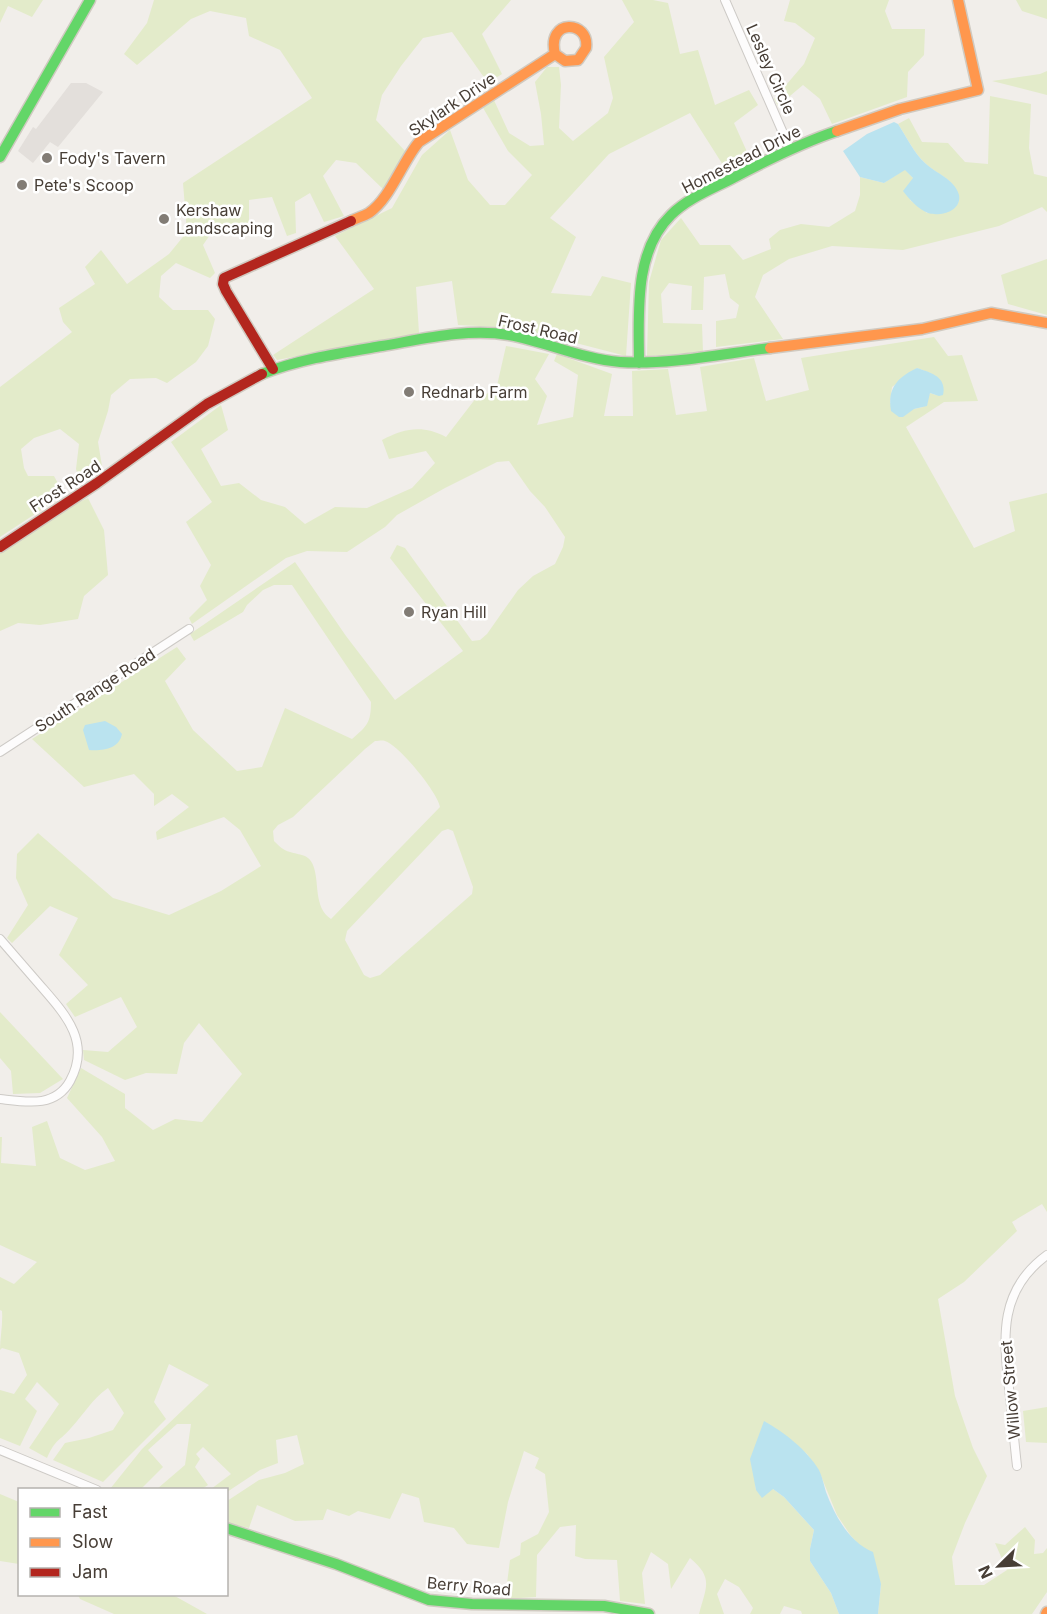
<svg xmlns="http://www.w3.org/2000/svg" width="1047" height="1614" font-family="Inter,sans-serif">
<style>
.green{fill:#e3ebca;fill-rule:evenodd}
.parking{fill:#e3dfdb}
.water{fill:#bae3ef}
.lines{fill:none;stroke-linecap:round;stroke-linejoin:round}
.street-casing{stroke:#cdcac6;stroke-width:10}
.fast-casing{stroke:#d0cac1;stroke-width:13}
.slow-casing{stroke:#d0cac1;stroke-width:13}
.jam-casing{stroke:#d0cac1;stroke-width:13}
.street{stroke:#fdfcfc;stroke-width:8}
.fast{stroke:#63d668;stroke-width:10}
.slow{stroke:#ff974d;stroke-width:10}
.jam{stroke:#b3261e;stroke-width:10}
.poi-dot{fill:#827c75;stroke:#fff;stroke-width:2}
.labels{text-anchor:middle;stroke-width:5;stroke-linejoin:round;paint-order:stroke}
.street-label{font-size:16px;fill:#473e36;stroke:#fff}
.poi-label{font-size:16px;fill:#473e36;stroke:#fff;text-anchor:start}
</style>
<rect width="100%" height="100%" fill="#f1eeea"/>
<path class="green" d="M0 0H43L32 17 8 6 0 23Z
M154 0H511L482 34 502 74 488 83 452 32 423 38 401 66 382 95 376 120 406 152 384 190 356 163 336 160 323 176 344 216 324 222 310 193 295 202 296 233 287 236 272 197 249 200V222L229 235 212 232 203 245 215 273 210 278 176 263 161 276 159 297 173 310H208L215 319 208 346 196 362 167 383 156 378 130 379 111 395 108 411 98 442 102 466 79 479 76 469 79 444 60 429 34 438 21 449 24 468 28 476H54L62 491 61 497 0 537V387L72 332 63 322 59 308 95 284 85 267 101 250 127 284 169 254 187 232 183 183 312 98 280 50 249 36 246 18 210 11 191 19 137 65 124 54 147 23Z
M622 0H653L668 3 680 54 698 50 715 105 749 90 758 105 734 123 748 154 723 165 690 113 609 154 550 218 576 237 551 293 591 296 602 276 631 283 626 356 518 328 458 325 452 281 416 287 419 333 277 360 273 355 374 289 335 236 392 208 422 155 450 130 468 180 490 205H505L532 175 508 151 482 106 493 98 509 133 530 146 544 145 541 114 535 82 547 67H559L561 85 559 128 573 141 608 113 613 98 604 57 634 22Z
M790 0H889L885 11 892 29H925L924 55 908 72 907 97 832 124 820 99 803 85 778 106 774 99 804 64 815 38 795 23 784 21Z
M1016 0H1047V19L1022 11Z
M1047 71V95L992 81 1040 74Z
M990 96 1031 104 1029 148 1034 174 1047 177V212L1042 207 999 226 903 250 832 246 789 259 763 275 755 297 783 339 716 347V321L736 318 739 305 730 298 725 274 704 277 703 310H691L692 286 669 283 661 294 663 323 702 324 703 352 647 356 649 282 661 240 681 218 700 245H730L743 260 771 249 769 239 780 230 801 224 829 227 855 211 860 195V177L884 183 905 169 913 178 910 200 927 213 958 204C960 179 939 177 925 163 914 153 906 136 898 124L909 118 922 142 948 143 965 162 988 164Z
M1047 259V315L1008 304 1001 275Z
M934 337 948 356 962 355 978 401 944 402 906 427 974 548 1015 531 1009 502 1047 493V1212L1042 1204 1012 1222 1017 1231 964 1282 938 1299 955 1396 973 1448 987 1476 965 1523 952 1557 955 1585H984L1007 1570 995 1543 1005 1545 1025 1527 1035 1540 1034 1554 1043 1553 1047 1548V1592L1032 1614H878L881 1584 861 1547 851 1536 837 1515 819 1471 807 1454 792 1442 755 1483 756 1490 773 1489 784 1497 814 1530 810 1549V1561L831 1593 839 1614H802L801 1611 784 1606 780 1614H750L753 1608 739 1587 725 1579 717 1594 724 1614H699C706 1587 714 1578 690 1558L671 1589 668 1564 651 1552 642 1573 645 1604 620 1601 617 1560 585 1559 575 1556 576 1525 560 1527 537 1555 536 1597 505 1599 510 1560 520 1555 521 1543 538 1534 549 1512 545 1474 535 1468 539 1458 524 1451 508 1502 499 1548 467 1544 454 1528 424 1522 419 1498 402 1493 390 1519 358 1511 349 1516 327 1509 323 1520 295 1521 257 1505 249 1528 227 1523V1501L259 1480 285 1473 304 1464 297 1435 276 1440 278 1463 260 1470 227 1492 226 1490 211 1489 231 1474 203 1447 196 1454 200 1459 195 1467 208 1485 202 1489H157L185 1465 191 1424H177L148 1450 163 1467 141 1489H110L142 1449 209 1385 169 1364 154 1402 166 1419 103 1482 53 1460 65 1443 89 1438 113 1430 124 1413 108 1388C91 1400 85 1413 71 1428 59 1442 56 1438 47 1458L29 1448 59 1404 37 1382 25 1399 37 1411 20 1446 0 1438V1390L14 1394 27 1375 19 1353 2 1348 0 1350C0 1337 3 1325 2 1311L0 1310V1277L14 1284 37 1262 0 1245V1137H2L1 1163 36 1166 32 1127 47 1121 60 1158 85 1170 115 1161 102 1137 67 1098 81 1068 125 1094V1108L153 1130 175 1119 202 1122 242 1074 199 1023 184 1043 177 1074 146 1073 125 1080 84 1060 83 1050 108 1052 137 1027 121 997 75 1017 66 1004 88 985 59 955 78 918 50 906 12 943 7 938 28 905 16 878 17 854 38 833 113 898 169 915 221 891 261 866 240 830 224 817 157 840 156 832 189 807 172 794 154 806V794L134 774 84 787 32 739 177 647 186 659 165 681 193 730 237 771 262 767 285 708 352 739C367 726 371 723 371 702L292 585H274L263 590 247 605 243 612 194 641 190 634 295 562 346 636 395 700 463 651 390 558 397 545 405 548 472 641 480 640 487 634 518 590 533 576 555 564 563 547 565 537 545 507 530 491 509 461 497 462 445 488 397 515 385 527 347 552 307 551 286 558 192 624 189 618 207 600 200 586 211 565 186 522 212 502 171 442 221 405 228 430 201 449 221 486 239 483 261 500 285 507 305 524 335 507 367 508 412 488 435 463 426 451 389 459 382 440C405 428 423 425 446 437L476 398 496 390 506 346 549 354 535 379 547 396 537 425 573 417 578 375 554 361 557 354 612 374 604 416H633L632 371 668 369 676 415 707 411 700 367 754 358 766 401 809 390 801 358ZM917 368 930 373 936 395 930 393 923 407 914 409 890 403 892 387ZM375 741C379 741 382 740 385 741 399 745 438 793 440 807L331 919C313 907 320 882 313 865 309 854 299 855 290 852 283 850 279 846 274 841L273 831 278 825 293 817 365 749ZM448 829 453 831 473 887 472 894 380 975 370 978 364 975 345 940 347 931 442 831Z
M88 498 104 530 108 575 84 596 78 619 40 625 18 623 0 631V550L63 510Z
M0 1012 63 1079 40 1093 13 1094 11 1071 0 1058Z
M1047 1407V1443L1026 1442 1023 1411Z
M0 1494 19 1502V1564L0 1561Z
M78 1595H173L207 1614H114L80 1599Z"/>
<path class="parking" d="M71 83H86L103 92 58 147 50 142 33 163 18 151 33 127 36 129Z"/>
<path class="water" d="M894 122 898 124C906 136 914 153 925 163 935 173 955 179 959 195 962 211 940 217 928 213 918 209 909 199 903 191L913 178 905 170 884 183 860 177 843 151 867 134Z
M917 368C932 373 947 377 943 395L939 396 930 393 927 406 914 409 903 417H899L891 411C887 388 898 377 917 368Z
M105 721 116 727 122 734C119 749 103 751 89 750L83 730 85 725Z
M764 1421C784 1432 807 1450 819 1470 822 1476 824 1485 826 1492 835 1516 849 1542 873 1552L881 1584 878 1614H839L831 1593 810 1561V1549L814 1530 784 1497 773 1489 762 1498 756 1490 750 1459Z"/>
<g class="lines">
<defs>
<path id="street" d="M725 0 790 149
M0 752 189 629
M0 939C13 954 26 969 39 984 64 1013 92 1041 70 1081 55 1108 26 1102 0 1099
M0 1450 97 1490
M1017 1466C1014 1440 1012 1414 1009 1388 1003 1336 999 1290 1047 1255"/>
<path id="fast" d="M0 157 90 0
M639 363C639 315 633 252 671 215 688 198 712 189 733 178 767 160 801 143 837 131
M262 374C300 359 341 353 382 346 423 339 467 328 509 335 547 342 582 359 620 362 670 365 721 354 770 348
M226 1528 336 1564 429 1600 472 1604 604 1606 649 1614"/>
<path id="slow" d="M837 131 900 109 978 90 958 0
M351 221C357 218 364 216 369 213 390 199 402 162 419 142L555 54 565 61 578 60 586 48C590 20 546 18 555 54
M770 348 922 329 991 313 1047 323
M1046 1614 1047 1612"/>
<path id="jam" d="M273 369 226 291 223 284 224 278 351 221
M0 547 97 483 207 404 262 374"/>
</defs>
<use href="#street" class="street-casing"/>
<use href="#fast" class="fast-casing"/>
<use href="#slow" class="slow-casing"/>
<use href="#jam" class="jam-casing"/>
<use href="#street" class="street"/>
<use href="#fast" class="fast"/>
<use href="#slow" class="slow"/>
<use href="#jam" class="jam"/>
</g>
<g class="poi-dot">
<circle cx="47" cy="158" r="6"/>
<circle cx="22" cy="185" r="6"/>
<circle cx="164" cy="219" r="6"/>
<circle cx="409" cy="392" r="6"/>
<circle cx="409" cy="612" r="6"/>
</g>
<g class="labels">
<g class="street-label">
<text transform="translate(771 69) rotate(66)" y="6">Lesley Circle</text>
<text transform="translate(452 104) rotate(-34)" y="6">Skylark Drive</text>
<text transform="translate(741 159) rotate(-27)" y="6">Homestead Drive</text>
<text transform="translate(538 329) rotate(13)" y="6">Frost Road</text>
<text transform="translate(65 486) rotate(-33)" y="6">Frost Road</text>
<text transform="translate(95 690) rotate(-33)" y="6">South Range Road</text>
<text transform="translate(1010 1390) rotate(-95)" y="6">Willow Street</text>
<text transform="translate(469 1586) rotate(5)" y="6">Berry Road</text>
</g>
<g class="poi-label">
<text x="59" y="164">Fody's Tavern</text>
<text x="34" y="191">Pete's Scoop</text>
<text x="176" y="216">Kershaw<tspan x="176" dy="18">Landscaping</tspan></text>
<text x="421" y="398">Rednarb Farm</text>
<text x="421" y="618">Ryan Hill</text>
</g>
</g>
<rect x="18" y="1488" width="210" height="108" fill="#ffffff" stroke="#b5b2af" stroke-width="1.5"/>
<rect x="30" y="1508" width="30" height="9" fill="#63d668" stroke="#b5b2af" stroke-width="1.5"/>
<text x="72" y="1518" font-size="18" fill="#473e36">Fast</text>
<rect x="30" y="1538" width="30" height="9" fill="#ff974d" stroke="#b5b2af" stroke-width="1.5"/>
<text x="72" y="1548" font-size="18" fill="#473e36">Slow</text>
<rect x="30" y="1568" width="30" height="9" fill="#b3261e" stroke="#b5b2af" stroke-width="1.5"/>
<text x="72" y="1578" font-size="18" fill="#473e36">Jam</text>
<g transform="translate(999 1566) rotate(246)" stroke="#ffffff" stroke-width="4.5" paint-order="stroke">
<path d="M0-4.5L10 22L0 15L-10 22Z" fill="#473e36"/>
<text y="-9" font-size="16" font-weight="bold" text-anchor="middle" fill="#473e36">N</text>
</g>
</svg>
